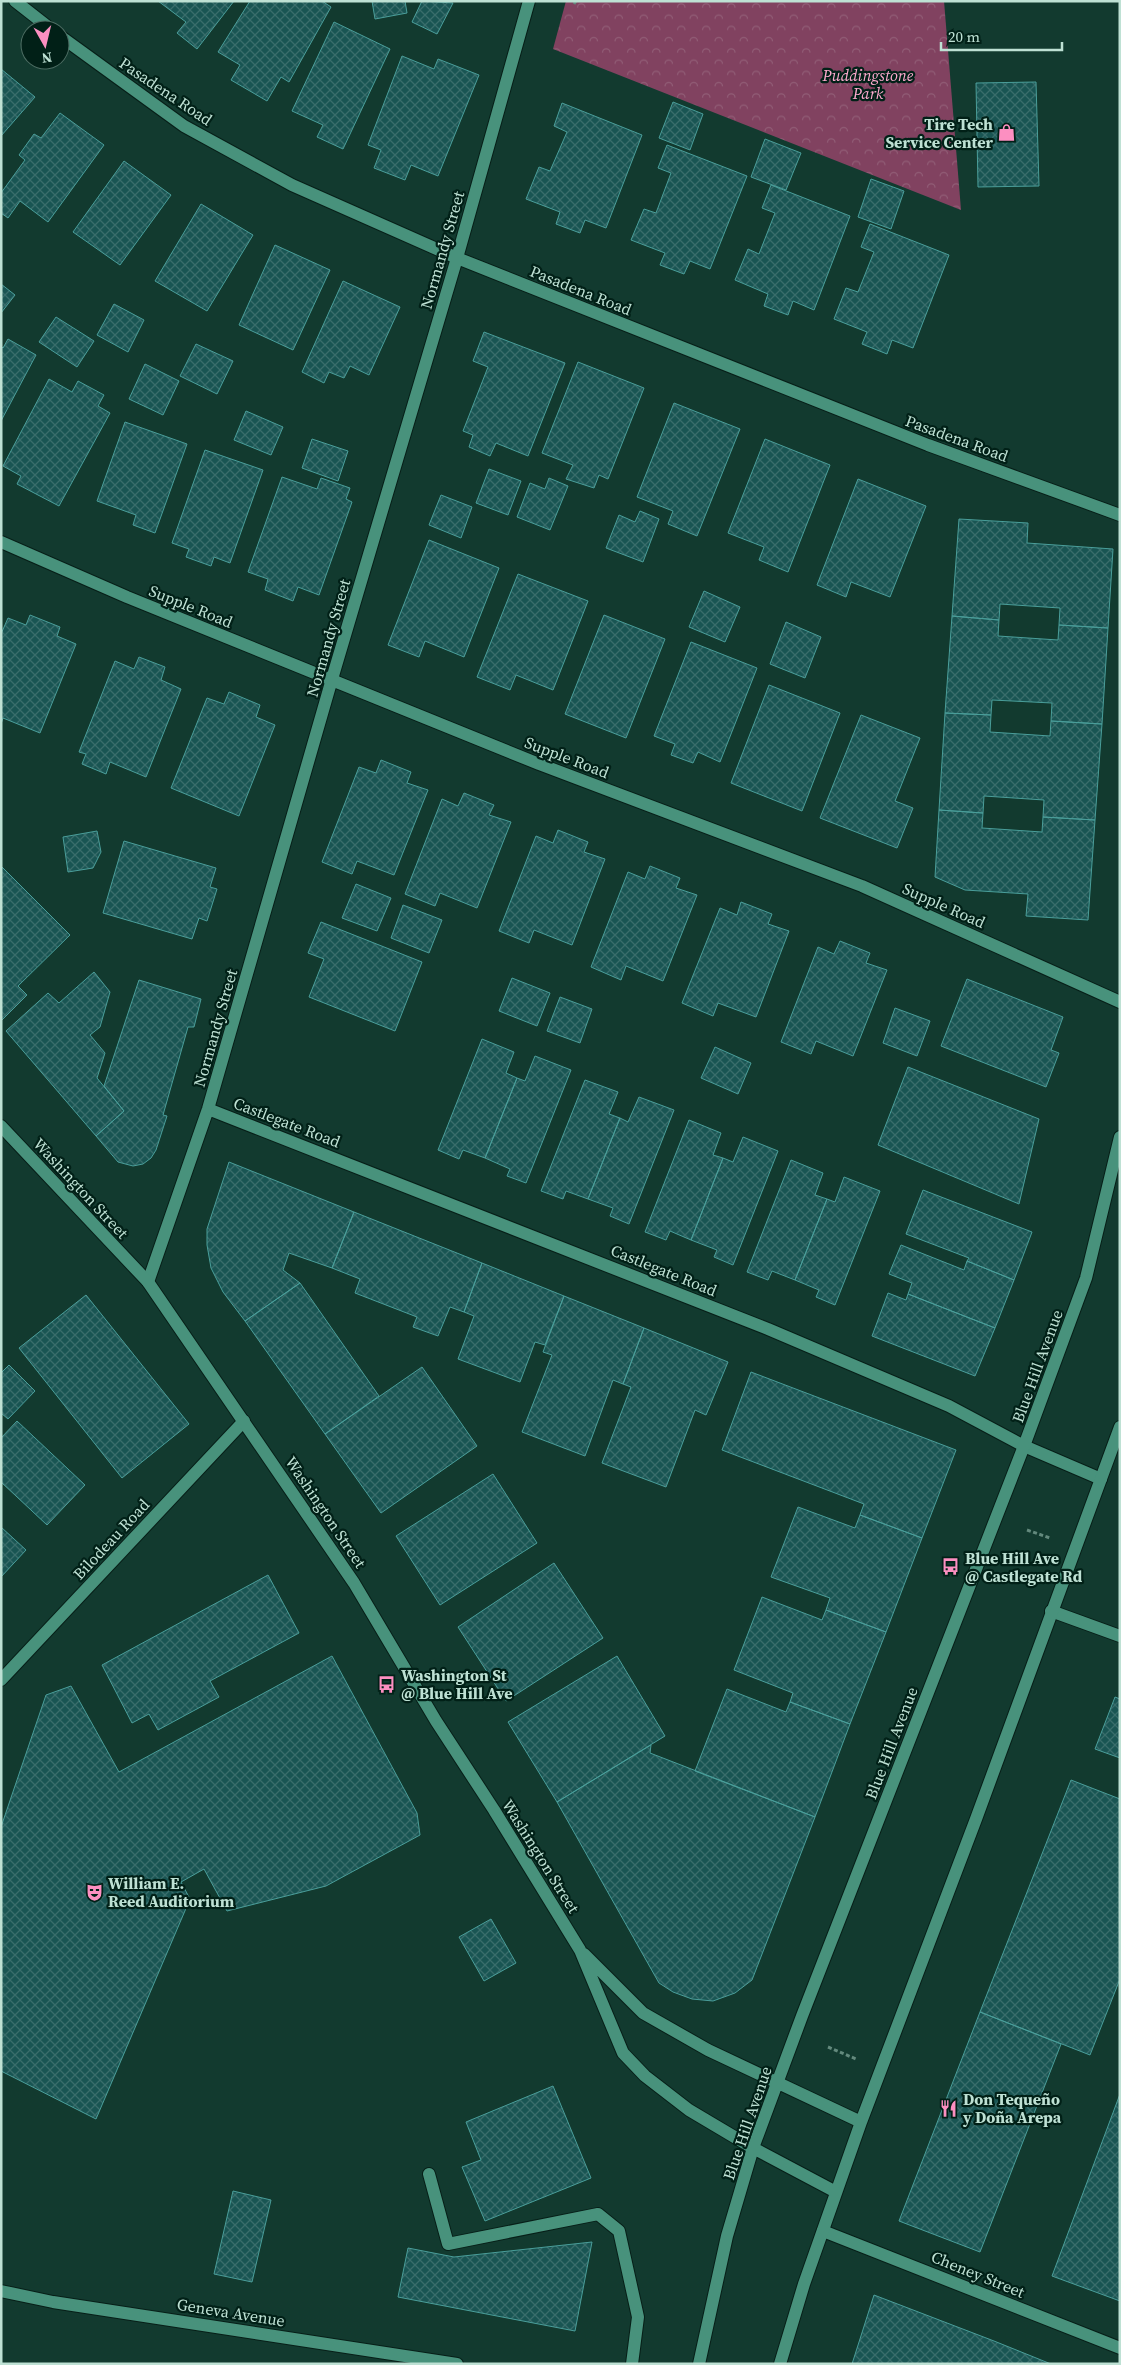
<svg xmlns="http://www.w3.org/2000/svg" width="1121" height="2365" font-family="'Source Serif 4',serif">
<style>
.park{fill:url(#park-crowns)}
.building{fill:url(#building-cross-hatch);stroke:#4a9e9a}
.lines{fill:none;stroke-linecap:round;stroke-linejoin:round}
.lane-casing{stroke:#071f18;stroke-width:14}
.street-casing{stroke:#071f18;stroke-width:14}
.secondary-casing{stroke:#071f18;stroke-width:14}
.path{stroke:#63897d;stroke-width:3;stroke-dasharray:4 2.5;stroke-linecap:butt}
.lane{stroke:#48927c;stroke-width:12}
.street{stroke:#48927c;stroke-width:12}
.secondary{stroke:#48927c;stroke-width:12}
.labels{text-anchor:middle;stroke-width:4.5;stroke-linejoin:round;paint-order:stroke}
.park-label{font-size:16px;font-style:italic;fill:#fda9ce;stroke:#012017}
.street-label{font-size:16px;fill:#bee1d4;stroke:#012017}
.poi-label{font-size:16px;font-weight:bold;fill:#bee1d4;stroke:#012017;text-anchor:start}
</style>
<defs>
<pattern id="park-crowns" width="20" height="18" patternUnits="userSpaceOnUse" patternTransform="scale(1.25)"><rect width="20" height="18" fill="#814260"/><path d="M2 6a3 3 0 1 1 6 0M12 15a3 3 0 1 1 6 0" fill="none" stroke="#915d76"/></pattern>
<pattern id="building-cross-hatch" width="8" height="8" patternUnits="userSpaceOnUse" patternTransform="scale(1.25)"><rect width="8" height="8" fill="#195553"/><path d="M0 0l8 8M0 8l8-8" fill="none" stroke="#396d6b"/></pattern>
</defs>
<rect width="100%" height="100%" fill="#123a2f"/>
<path class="park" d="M566 1H944L961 210 553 49Z"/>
<path class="building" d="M158 1H234L197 49 177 33 186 22Z
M250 1H322L331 7 289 82 281 77 267 101 231 80 240 65 218 52Z
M372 1H405L407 13 375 19Z
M422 1 453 3 437 34 412 22Z
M334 22 390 49 343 149 317 137 323 125 292 111Z
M402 56 434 69 438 59 479 75 438 176 411 165 405 180 374 168 381 150 368 145Z
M1 69 35 97 1 136Z
M1036 82 1039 186 978 187 976 83Z
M673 102 703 114 690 150 659 138Z
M562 103 642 135 606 228 585 220 580 233 556 224 560 212 526 199 539 167 550 171 567 132 554 126Z
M60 113 104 145 48 222 20 201 8 218 1 213V193L25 160 19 155 34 134 41 138Z
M765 139 801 153 786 190 751 177Z
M667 145 747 176 710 269 690 261 684 274 660 265 665 253 631 240 644 209 656 213 671 173 658 168Z
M124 161 171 195 120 265 73 232Z
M871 179 904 191 891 229 858 217Z
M771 185 850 216 814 310 793 301 788 315 764 306 768 294 735 280 748 249 759 254 775 213 762 208Z
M201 204 253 235 207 311 155 281Z
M870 224 949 255 913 348 892 340 887 354 862 344 867 332 834 319 846 288 858 292 874 252 861 247Z
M275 245 330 270 293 350 239 325Z
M343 281 400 307 369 375 350 366 344 378 329 372 324 383 302 372Z
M1 284 15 295 1 313Z
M114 304 144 320 128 352 97 335Z
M56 317 94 341 77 367 39 342Z
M484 332 565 363 528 456 496 443 490 456 469 447 473 435 463 431 488 367 473 361Z
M8 339 36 355 1 421V346L3 348Z
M196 344 233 361 217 394 180 376Z
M578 362 644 388 608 479 599 475 594 488 566 479 573 465 542 453Z
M145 364 179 381 163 415 129 399Z
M49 379 72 392 78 381 104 395 98 406 110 413 59 506 17 484 21 476 3 466Z
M674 403 740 429 697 536 668 524 673 511 637 497Z
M246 411 283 427 271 455 234 440Z
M125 422 187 444 155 533 133 525 136 515 97 501Z
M312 439 348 451 338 481 302 468Z
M765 439 830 465 788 572 759 560 764 547 728 533Z
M205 450 263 470 230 563 214 557 211 566 186 557 189 549 172 543Z
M489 469 521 481 508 515 476 503Z
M282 477 317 489 321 478 350 488 346 499 352 502 319 595 298 587 293 601 265 590 268 579 248 572Z
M549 478 568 486 550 530 517 517 530 483 545 489Z
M858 479 926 506 890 597 851 582 846 597 817 585Z
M441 495 472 507 461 538 429 525Z
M640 511 659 519 643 562 606 548 619 515 635 522Z
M959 519 1028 523 1027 543 1113 549 1108 628 1059 625 1060 608 1000 604 999 620 952 616Z
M429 540 499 568 464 657 425 641 419 657 388 645Z
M518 574 588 601 553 690 516 675 510 690 477 677Z
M704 591 740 607 725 642 689 627Z
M30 615 60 627 57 636 76 644 40 733 3 718 1 724V634L8 618 26 625Z
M604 615 665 639 626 738 565 714Z
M952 616 999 620 998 636 1058 640 1059 625 1108 628 1102 724 1051 721 1052 703 992 700 991 715 945 713Z
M786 622 821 637 805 678 770 664Z
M691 642 757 668 720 762 698 752 693 763 671 755 675 744 654 736Z
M139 657 165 667 161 680 181 689 146 777 110 762 106 774 82 764 86 754 79 752 115 661 134 669Z
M769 685 840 713 802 811 731 783Z
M229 692 260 705 256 717 275 725 239 816 171 788 207 698 224 704Z
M945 713 991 715 990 732 1050 736 1051 721 1102 724 1095 820 1043 817 1044 800 984 796 983 813 939 810Z
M861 715 920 738 895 801 913 808 897 848 820 818Z
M381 760 411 772 407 783 428 790 394 875 357 861 352 874 322 862 359 767 376 773Z
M464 793 494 805 489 815 511 822 477 908 440 893 435 906 405 894 442 799 458 806Z
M939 810 983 813 982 828 1042 832 1043 817 1095 820 1088 920 1026 916 1028 894 965 890 935 877Z
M558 830 588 842 584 852 605 859 572 945 534 930 529 943 499 931 536 836 553 843Z
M97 831 101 852 93 868 68 872 63 837Z
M124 841 216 868 210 887 217 889 207 921 199 918 192 939 103 913Z
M1 866 70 935 18 986 27 995 1 1021Z
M650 866 680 878 676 888 697 895 663 981 626 966 621 980 591 967 628 872 645 879Z
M356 884 391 898 377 931 342 918Z
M741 902 772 914 768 924 789 931 756 1017 718 1003 713 1016 682 1003 720 908 737 915Z
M403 905 442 920 429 953 391 938Z
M321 922 422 962 395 1031 309 997 324 959 308 953Z
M840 941 870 953 866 963 887 970 853 1056 816 1041 811 1054 781 1042 818 947 834 954Z
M94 972 110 992 100 1027 90 1035 105 1053 97 1078 124 1111 96 1136 6 1031 48 993 59 1003Z
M512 978 550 993 537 1026 499 1011Z
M967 979 1063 1017 1051 1050 1059 1053 1046 1087 941 1046Z
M139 980 201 999 194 1027H188L163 1115 167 1116 156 1150 151 1158 143 1164 133 1166 118 1162 96 1136 124 1111 104 1086Z
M560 997 592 1009 580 1043 547 1031Z
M895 1008 930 1021 917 1056 883 1043Z
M482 1039 514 1052 506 1073 517 1078 485 1158 463 1150 459 1159 438 1150Z
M715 1047 751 1063 738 1094 701 1078Z
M535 1056 571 1070 526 1183 507 1176 510 1169 485 1158 517 1078 525 1081Z
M908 1067 1039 1119 1019 1204 878 1145Z
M585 1080 618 1092 609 1114 620 1118 588 1199 566 1191 563 1199 541 1191Z
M639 1097 674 1110 629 1224 610 1216 613 1208 588 1199 620 1118 628 1122Z
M689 1120 721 1133 713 1155 723 1158 691 1240 670 1231 666 1240 645 1232Z
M743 1137 778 1151 733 1265 714 1257 717 1250 691 1240 723 1158 733 1162Z
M791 1160 823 1173 815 1195 827 1199 795 1280 772 1271 768 1280 747 1272Z
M229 1162 354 1212 332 1268 289 1253 283 1270 300 1283 245 1321 223 1292 211 1268 207 1245V1229Z
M844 1177 880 1191 835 1305 816 1297 819 1290 795 1280 827 1199 835 1202Z
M923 1190 1032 1232 1014 1280 967 1261 969 1258 906 1234Z
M354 1212 482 1263 464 1312 450 1307 438 1336 413 1327 417 1317 355 1293 360 1279 332 1268Z
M901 1245 964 1270 967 1261 1014 1280 995 1328 908 1294 912 1283 889 1274Z
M482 1263 564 1296 545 1345 535 1342 520 1382 458 1359 474 1316 464 1312Z
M300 1283 379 1396 325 1434 245 1321Z
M888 1293 906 1300 908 1294 995 1328 975 1376 872 1336Z
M86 1295 189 1424 122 1478 19 1348Z
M564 1296 644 1328 623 1384 613 1380 585 1456 522 1432 552 1355 543 1352Z
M644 1328 728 1362 706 1415 695 1410 666 1487 602 1463 631 1387 623 1384Z
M9 1365 35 1391 8 1419 1 1413V1373Z
M422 1367 477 1446 381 1513 325 1434Z
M751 1372 956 1450 922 1538 860 1515 864 1504 722 1450Z
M17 1421 85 1485 47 1525 1 1482V1438Z
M493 1474 537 1543 440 1605 396 1536Z
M798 1507 855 1528 860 1515 922 1538 886 1632 826 1610 830 1598 771 1577Z
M1 1527 26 1550 1 1577Z
M554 1563 603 1638 506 1701 458 1627Z
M268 1575 299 1633 210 1681 219 1697 158 1730 149 1714 132 1723 102 1665Z
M762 1597 822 1620 826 1610 886 1632 850 1724 790 1702 793 1693 734 1670Z
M332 1656 417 1813 420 1835 326 1886 227 1911 204 1869 181 1882 190 1899 96 2119 1 2071V1827L46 1695 71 1686 119 1772Z
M617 1656 665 1736 557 1802 508 1722Z
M727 1689 786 1712 790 1702 850 1724 815 1817 695 1771Z
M1115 1697 1120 1699V1758L1095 1749Z
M651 1745 650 1753 815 1817 752 1980 735 1993 713 2001 692 1999 673 1992 659 1983 557 1802Z
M1071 1780 1120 1799V1979L1090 2055 980 2012Z
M491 1919 516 1963 484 1981 459 1937Z
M980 2012 1061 2044 980 2252 899 2221Z
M553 2086 591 2178 485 2221 462 2167 481 2160 466 2122Z
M1120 2094V2301L1052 2276Z
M233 2191 271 2200 252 2282 214 2274Z
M592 2242 575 2331 398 2297 408 2248 454 2257Z
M874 2295 994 2341 1051 2364H852Z"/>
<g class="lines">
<defs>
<path id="lane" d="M429 2174 448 2244 598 2214 619 2231 638 2317 632 2364"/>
<path id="street" d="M15 1 52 30
M60 36 184 126 292 185 457 258 928 445 1120 515
M1 542 127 597 539 764 862 886 1120 1002
M208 1109 768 1329 949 1406 1024 1446 1101 1479
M148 1282 208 1109 332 679 457 258 529 1
M1051 1611 1120 1636
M1 1680 244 1421
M823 2231 1120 2348"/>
<path id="secondary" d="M1 1126 148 1282 354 1583 436 1721 494 1810 580 1950 623 2053 645 2076 689 2110 753 2148 836 2192
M584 1954 643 2013 708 2050 861 2122
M1 2291 53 2302 457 2364
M699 2364 727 2236 753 2148 802 2016 1024 1446 1086 1278 1120 1137
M780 2364 804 2284 861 2122 976 1819 1120 1427"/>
</defs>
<use href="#lane" class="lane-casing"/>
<use href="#street" class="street-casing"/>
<use href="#secondary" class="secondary-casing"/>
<path class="path" d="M574 4 576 1
M1027 1530 1050 1538
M828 2047 856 2059"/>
<use href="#lane" class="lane"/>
<use href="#street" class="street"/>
<use href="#secondary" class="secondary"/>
</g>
<defs>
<symbol id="shop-bare" viewBox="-9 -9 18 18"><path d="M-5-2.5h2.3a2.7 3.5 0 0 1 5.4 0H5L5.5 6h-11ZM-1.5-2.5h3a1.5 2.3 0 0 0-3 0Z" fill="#fc8fc1" stroke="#012017" stroke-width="2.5" paint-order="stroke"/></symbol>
<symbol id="bus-bare" viewBox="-9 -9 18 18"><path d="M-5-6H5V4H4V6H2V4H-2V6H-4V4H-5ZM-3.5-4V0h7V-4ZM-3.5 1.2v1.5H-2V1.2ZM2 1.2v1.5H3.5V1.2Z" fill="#fc8fc1" stroke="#012017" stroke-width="2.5" paint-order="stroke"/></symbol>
<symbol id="theatre-bare" viewBox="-9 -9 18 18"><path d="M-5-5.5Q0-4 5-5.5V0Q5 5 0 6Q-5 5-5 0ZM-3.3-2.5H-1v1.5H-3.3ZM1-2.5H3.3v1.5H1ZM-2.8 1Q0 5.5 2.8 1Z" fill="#fc8fc1" stroke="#012017" stroke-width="2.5" paint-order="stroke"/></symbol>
<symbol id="restaurant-bare" viewBox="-9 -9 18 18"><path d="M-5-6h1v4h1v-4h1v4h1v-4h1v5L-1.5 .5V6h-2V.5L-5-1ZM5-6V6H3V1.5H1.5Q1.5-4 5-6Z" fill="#fc8fc1" stroke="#012017" stroke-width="2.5" paint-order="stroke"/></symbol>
</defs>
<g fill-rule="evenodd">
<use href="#shop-bare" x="994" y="120" width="25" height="25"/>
<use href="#bus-bare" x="938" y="1554" width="25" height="25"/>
<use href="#bus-bare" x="374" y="1672" width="25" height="25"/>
<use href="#theatre-bare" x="82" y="1880" width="25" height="25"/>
<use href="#restaurant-bare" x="936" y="2096" width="25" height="25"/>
</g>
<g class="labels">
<g class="park-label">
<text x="868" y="81">Puddingstone<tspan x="868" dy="18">Park</tspan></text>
</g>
<g class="street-label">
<text transform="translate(166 91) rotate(34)" y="6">Pasadena Road</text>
<text transform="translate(442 250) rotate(-74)" y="6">Normandy Street</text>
<text transform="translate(581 290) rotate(22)" y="6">Pasadena Road</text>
<text transform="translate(957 438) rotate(20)" y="6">Pasadena Road</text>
<text transform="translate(191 606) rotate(22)" y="6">Supple Road</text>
<text transform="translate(328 638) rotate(-74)" y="6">Normandy Street</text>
<text transform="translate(567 757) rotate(21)" y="6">Supple Road</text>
<text transform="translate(944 905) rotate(24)" y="6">Supple Road</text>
<text transform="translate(215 1028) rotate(-74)" y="6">Normandy Street</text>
<text transform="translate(287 1122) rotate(21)" y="6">Castlegate Road</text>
<text transform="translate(81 1188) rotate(47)" y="6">Washington Street</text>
<text transform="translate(664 1270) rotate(22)" y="6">Castlegate Road</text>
<text transform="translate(1037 1366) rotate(-70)" y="6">Blue Hill Avenue</text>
<text transform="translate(326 1512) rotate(56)" y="6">Washington Street</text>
<text transform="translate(111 1539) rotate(-47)" y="6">Bilodeau Road</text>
<text transform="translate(891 1743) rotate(-69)" y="6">Blue Hill Avenue</text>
<text transform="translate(541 1856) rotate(58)" y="6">Washington Street</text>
<text transform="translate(747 2123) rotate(-71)" y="6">Blue Hill Avenue</text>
<text transform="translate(978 2274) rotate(22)" y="6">Cheney Street</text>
<text transform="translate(231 2312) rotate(9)" y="6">Geneva Avenue</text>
</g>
<g class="poi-label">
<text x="993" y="130" text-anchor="end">Tire Tech<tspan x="993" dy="18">Service Center</tspan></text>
<text x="965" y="1564">Blue Hill Ave<tspan x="965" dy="18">@ Castlegate Rd</tspan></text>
<text x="401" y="1681">Washington St<tspan x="401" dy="18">@ Blue Hill Ave</tspan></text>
<text x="108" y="1889">William E.<tspan x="108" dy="18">Reed Auditorium</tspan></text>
<text x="963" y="2105">Don Tequeño<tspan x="963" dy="18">y Doña Arepa</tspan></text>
</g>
</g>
<rect width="1121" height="2365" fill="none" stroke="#bee1d4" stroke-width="5"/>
<g transform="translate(45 45) rotate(172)"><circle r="24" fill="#012017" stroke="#4d6d63"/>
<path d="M0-4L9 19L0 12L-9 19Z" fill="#fc8fc1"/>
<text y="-8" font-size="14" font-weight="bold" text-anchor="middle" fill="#bee1d4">N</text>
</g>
<path d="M941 42v8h121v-8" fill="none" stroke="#bee1d4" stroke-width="2.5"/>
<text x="948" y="42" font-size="15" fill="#bee1d4" stroke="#012017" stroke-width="4" paint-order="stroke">20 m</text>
</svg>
